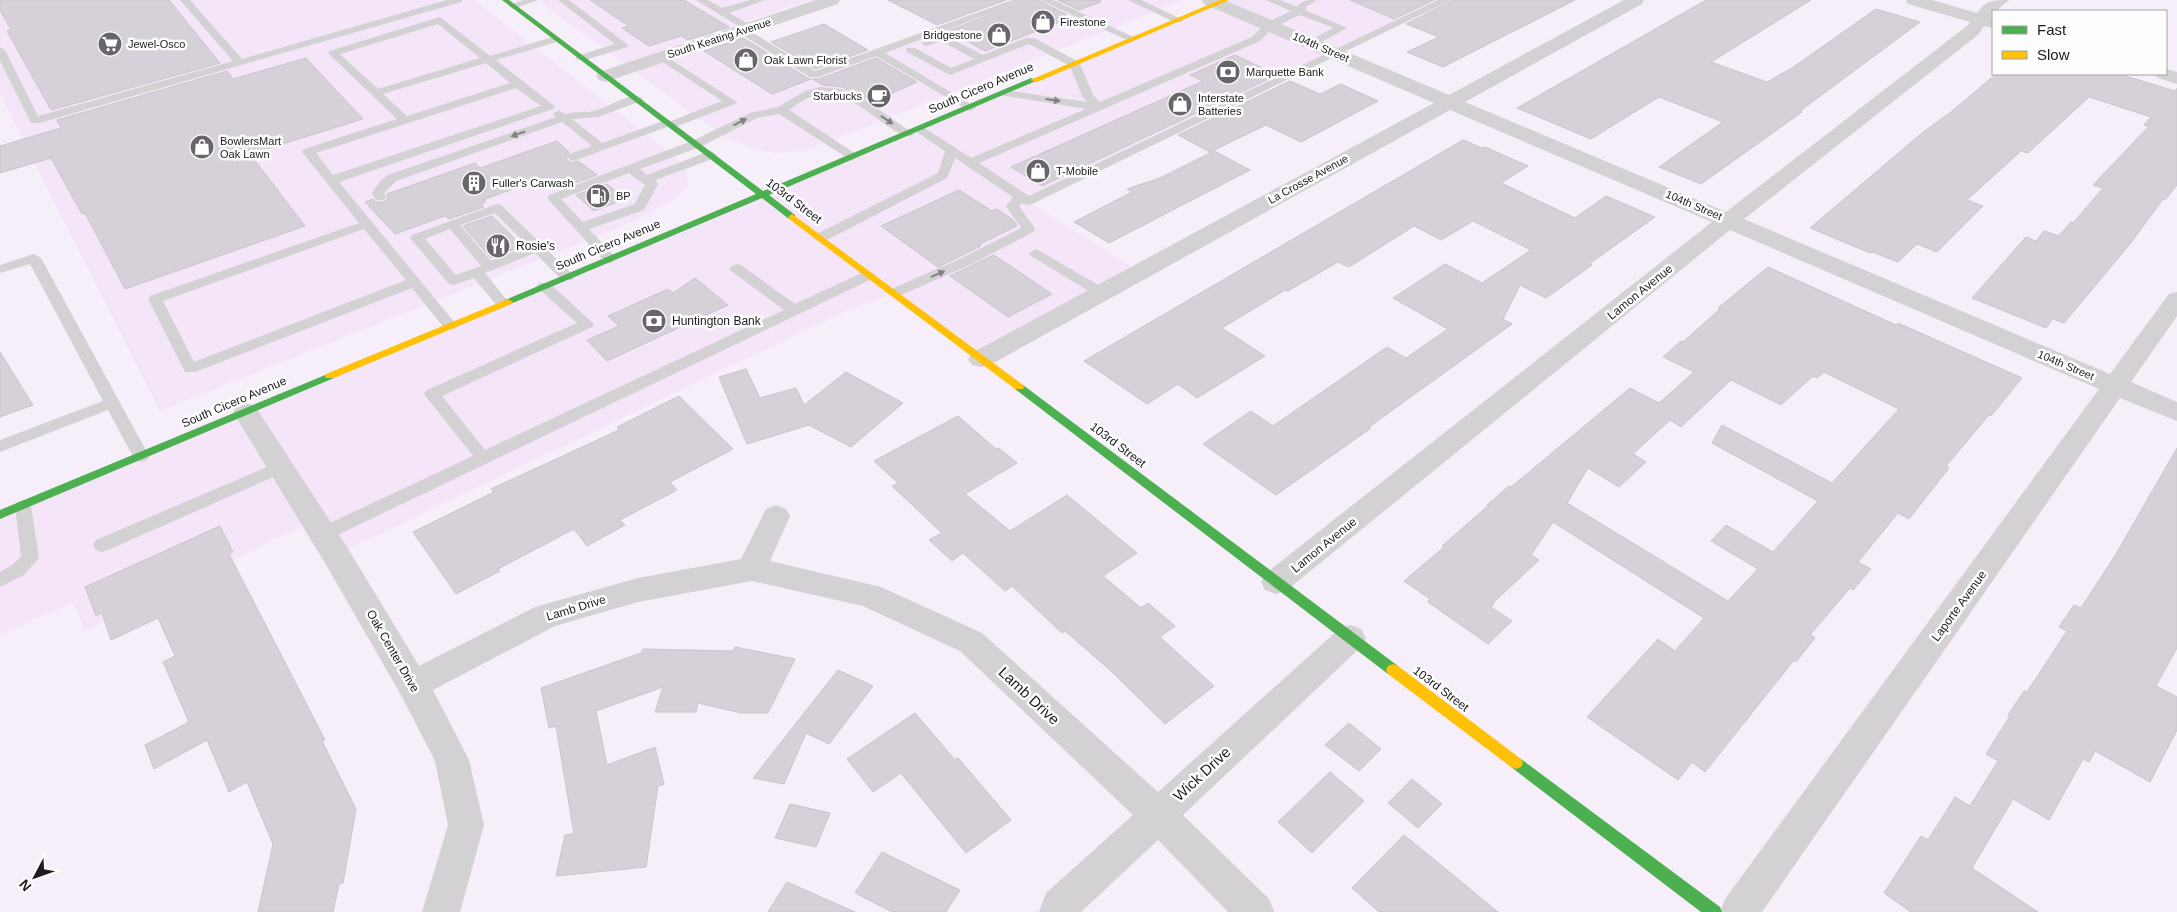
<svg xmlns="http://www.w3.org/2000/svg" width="2177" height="912" font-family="Arial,sans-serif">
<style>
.built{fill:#f4e5f8}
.building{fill:#d6d0d9;stroke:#cac4cc;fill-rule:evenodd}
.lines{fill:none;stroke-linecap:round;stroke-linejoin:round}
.lane{fill:#d3d1d3;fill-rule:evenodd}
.street{fill:#d3d1d3;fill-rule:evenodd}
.fast{fill:#4caf50;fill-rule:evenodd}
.slow{fill:#ffc107;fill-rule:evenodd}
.oneway{fill:#827f83}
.labels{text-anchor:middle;stroke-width:5;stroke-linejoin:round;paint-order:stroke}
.far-poi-label{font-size:11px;fill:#1f1a21;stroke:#fdfdfd;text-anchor:start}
.far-street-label{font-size:11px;fill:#1f1a21;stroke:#fdfdfd}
.street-label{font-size:12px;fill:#1f1a21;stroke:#fdfdfd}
.poi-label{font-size:12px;fill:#1f1a21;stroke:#fdfdfd;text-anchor:start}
.near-street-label{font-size:15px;fill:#1f1a21;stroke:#fdfdfd}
</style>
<rect width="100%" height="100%" fill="#f6eef9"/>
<path class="built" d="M0 0H474L679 160 687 174 688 186 675 199 637 220 160 411 0 94Z
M537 0H811L735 25 814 75 1021 0H1183L833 140 805 150 774 153 751 148 726 138Z
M1226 0H1446L1029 202 1140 272 981 359 893 293 844 312 336 555 314 521 85 631 73 603 0 635V515Z"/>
<path class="building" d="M0 0H169L220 63 51 110 7 31 11 30 0 10Z
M590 0H684L729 27 688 40 681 36 649 46 622 28 629 26Z
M888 0H1006L937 25Z
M1028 0H1038L1067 15 1055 19 1060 22 985 51 948 31Z
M1058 0H1100L1101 2 1079 10Z
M1350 0H1434L1394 19Z
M1453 0H1575L1443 67 1407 52 1439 37 1406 24Z
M1706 0H1811L1711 62 1767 82 1792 68 1876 9 1920 22 1800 111 1802 112 1701 184 1659 167 1723 122 1659 97 1591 139 1517 108Z
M824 24 868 50 815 69 771 42Z
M743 38 809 79H811L772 94 704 51Z
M1235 55 1277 75 1042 186 1011 167 1203 81 1190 75Z
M306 58 363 119 250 154 305 226 125 289 85 213 82 214 51 158 0 173V146L61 128 57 120 227 71 233 79Z
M876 58 917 82 872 102 842 87 823 85 812 79H819Z
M1996 74H2119L2175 91 2177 88V185L2165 200 2163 199 2130 244 2064 323 2053 319 2046 328 1972 298 2026 237 2036 241 2044 231 2059 236 2071 222 2073 223 2103 188 2093 185 2149 126 2144 125 2151 117 2089 97 2028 153 2021 151 1967 200 1983 206 1937 252 1917 244 1898 262 1872 252 1870 253 1810 228 1922 133 1951 112Z
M1290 81 1320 94 1341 84 1378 101 1301 142 1266 125 1210 152 1178 135Z
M1463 140 1482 148 1485 147 1528 166 1501 183 1575 218 1606 196 1655 217 1589 264 1592 265 1546 298 1520 285 1503 319 1512 324 1369 427 1371 428 1276 495 1203 444 1251 411 1273 426 1387 347 1406 358 1448 329 1393 298 1445 264 1482 283 1531 250 1473 221 1441 240 1414 226 1349 267 1338 262 1288 291 1285 290 1222 328 1265 356 1197 398 1178 384 1147 404 1084 361Z
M557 141 569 152 566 159 572 163 578 161 597 175 559 189 545 177 483 200 486 202 481 204 484 207 449 219 445 216 395 234 365 202 373 199 376 202H384L388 198 387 194 475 163 480 168Z
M1214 151 1250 170 1109 243 1074 222 1132 192 1127 189 1160 178Z
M607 184 625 199 594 211 576 195Z
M959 190 992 211 997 209 1013 220 1017 226 978 245 981 246 938 267 881 226Z
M492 216 522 246 491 258 463 226Z
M994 255 1052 294 1008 317 950 276Z
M1768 267 1896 325 1898 323 2022 378 1991 416 1989 415 1946 466 1949 468 1909 519 1898 513 1858 562 1871 569 1853 590 1850 588 1810 635 1815 638 1796 662 1794 660 1705 772 1692 762 1678 780 1587 717 1658 639 1675 651 1704 618 1553 522 1531 555 1539 560 1493 603 1494 604 1491 607 1512 621 1488 644 1428 602 1430 599 1404 581 1444 547 1442 546 1489 505H1487L1509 486 1511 487 1630 388 1659 403 1694 372 1663 357 1681 341 1683 342 1720 309 1718 308ZM1824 372 1899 409 1832 483 1722 425 1712 443 1818 501 1773 552 1726 525 1711 541 1758 569 1728 601 1567 503 1588 468 1619 487 1646 462 1633 454 1670 420 1681 427 1731 380 1781 405 1813 376 1817 378Z
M695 278 728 305 607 361 587 340 619 326 608 316 668 289 673 293Z
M0 352 33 405 0 417Z
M746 369 760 398 796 388 804 405 846 372 903 403 851 447 809 425 747 444 719 377Z
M679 396 733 449 670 482 677 490 620 520 625 525 587 546 574 529 498 569 500 571 456 594 413 532 494 492 491 489 619 430 617 427Z
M958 416 996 449 999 448 1017 463 965 494 1010 531 1067 495 1137 553 1103 576 1141 608 1148 603 1175 626 1160 637 1214 686 1165 724 1110 670 1065 631 1062 633 1012 586 1005 591 963 553 952 561 929 540 942 533 892 486 898 483 874 461Z
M2177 448V648L2156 686 2177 697V730L2150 782 2095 751 2089 762 2083 759 2049 820 2013 799 1972 868 2038 912H1911L1884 893 1921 836 1928 840 1955 797 1970 806 1998 761 1986 754 2010 716 2008 715 2024 691 2027 692 2067 631 2059 627 2074 605 2081 608 2116 554Z
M220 526 233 552 229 554 325 740 322 741 356 809 343 883 339 884 333 912H258L273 844 247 782 229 792 207 740 154 769 145 745 189 722 163 662 175 656 158 618 111 640 102 613 96 616 85 587Z
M735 647 795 659 768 713H741L698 703 696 712H655L663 687 596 711 607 765 655 747 664 784 658 786 646 867 556 876 565 835 574 834 556 726 549 728 541 688 641 653 643 649 733 651Z
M838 670 873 686 829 744 806 733 784 784 753 778Z
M915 713 955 760 958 758 1011 820 966 853 901 773 873 792 847 759Z
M1349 723 1381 749 1359 771 1325 745Z
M1330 772 1364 801 1312 853 1278 822Z
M1412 779 1442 804 1418 828 1388 803Z
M790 804 830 813 816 847 775 838Z
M1404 835 1453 875 1498 912H1379L1352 888Z
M882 852 960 890 946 912H892L855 893Z
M787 882 855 912H768Z"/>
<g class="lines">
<path class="lane" d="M180 0H190L242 59 447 0H463L461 2 39 123H31L0 61V47L5 50 38 116 233 61Z
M523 0H538L513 9 508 6Z
M558 0H569L628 45 627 47 585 60H577L576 58 577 56 615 44Z
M696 0H708L722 8 750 0H765L729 13 752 26 753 28 750 31 815 71 1012 0H1026L885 53 974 106 976 108 970 111 876 56 818 77H810L738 32 737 30 740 27Z
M1040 0H1053L1138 39 1133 42 1129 41Z
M1128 0H1141L1183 20 1182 22H1174Z
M1266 0H1280L1297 7C1301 0 1309 0 1317 0L1307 6 1305 10 1347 28 1316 45H1308V41L1334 28 1300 15 1274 27 1260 41 979 163 1029 196 1438 0H1451L1032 204 1028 205 1022 203 1019 206 1035 229 1033 232 972 264 899 296 894 297 887 293 889 290 962 258 1021 228 1006 206 1013 197 955 158 947 178 825 241 820 242 813 238 815 235 938 173 945 151 915 131 913 129 915 127H923L971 158 1086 109 1000 95 998 93 1004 90 1087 102 1082 96 1070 66 1029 44 950 75 907 52 906 50 907 48H915L951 68 974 59 941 41 927 46 923 45V41L942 34 983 55 1026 38H1034L1079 62 1093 95 1100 102 1252 37 1266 23 1291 11Z
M440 17 490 56 556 36 561 39 560 41 496 60 553 105 555 107 553 109 339 182 455 323 457 326 455 329H445L412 288 195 372H185L148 299 150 296 359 223 302 152 304 149 397 119 328 53 329 51ZM438 24 480 58 378 89 340 54ZM486 63 510 83 407 116 383 94ZM516 88 541 106 333 175 316 153ZM364 229 406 280 194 362 163 301Z
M662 54 737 102 735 104 675 127H667L573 161 567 157 569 154 592 146 562 122 396 181 384 193 386 197 384 200H376L372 193 380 181 388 175 556 117 553 114 555 112 559 111 566 114C577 111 585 113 594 111 608 108 627 93 641 97L643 99 641 101 598 117 572 119 602 143 663 121H671L722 101 658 59 657 57Z
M821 87 841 89 862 98 914 134 912 136C893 141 853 87 820 94 808 96 798 104 789 110L856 154 858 157 852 161 779 114 757 118 700 147 640 169 647 175 707 152 711 151 717 155 715 158 655 180 658 184 644 210 589 229 617 259 610 263 605 262 547 198 549 195 692 141 750 113 778 107 805 91ZM629 173 645 185 635 204 583 222 561 199Z
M497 204 501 205 572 274 574 277 572 280H562L535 253 485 273 510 304 503 308 498 307 474 278 454 285 449 284 410 238 412 235ZM495 213 528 246 491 261 460 225ZM450 229 481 266 456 275 425 239Z
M1036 249 1107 290 1109 293 1102 297 1097 296 1031 256 1029 253Z
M34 254 41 258 149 456 147 460 141 462 135 460 108 410 0 452V440L103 401 30 264 0 273V265Z
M736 264 741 265 795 304 864 272 869 271 876 275 874 278 329 539 323 540 317 539 314 534 317 529 473 456 424 394 427 390 577 323 539 289 537 286 539 283H549L594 324 592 327 442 396 485 450 784 310 731 271 729 268Z
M281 461 287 463 289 467 287 471 108 550 102 552 96 550 93 545 96 540Z
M23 500 29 502 31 506 39 558 24 575 0 587V572L12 565 21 556 15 506 17 502Z"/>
<path class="street" d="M816 0H840L838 4 611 80 605 82 599 80 596 76 599 72Z
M1202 0H1224L1449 95 1624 0H1644L1642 4 1465 102 1726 212 1967 26 1970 22 1908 4 1906 0H1932L1977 13C1986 0 1994 0 2009 0L1996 11H1993L1991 17 1993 18V28L1984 26 1979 34 1744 219 2110 374 2169 294 2177 292V316L2131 382 2177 402V421L2120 398 1762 912H1720L1725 899 2099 389 1730 230 1287 590 1276 594 1265 590 1261 582 1265 574 1712 222 1450 110 990 365 981 367 972 365 968 359 972 353 1434 103 1204 4Z
M2166 69 2177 72V84L2158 78 2155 74H2166Z
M246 403 255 406 347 547 419 666 535 607 638 578 741 559 766 509 776 505 786 509 790 516 770 561 881 587 982 633 1158 792 1339 629 1350 625 1361 629 1366 638 1361 647 1183 815 1269 899 1274 912H1228L1158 840 1081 912H1039L1046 893 1133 815 960 651 863 606 752 581 638 602 555 626 433 690 469 760 484 825 460 912H422L448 825 435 761 401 695 325 563 233 412 237 406Z"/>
<path class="fast" d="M502 0H509L763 191 1031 78 1038 80 769 195 795 215V219H789L762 198 508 305 503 302 505 300 756 194Z
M330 373 334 374 335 376 334 378 0 519V510Z
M1019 384 1023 385 1398 666 1400 670 1398 674 1393 676 1388 674 1015 389 1014 387Z
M1516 757 1521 759 1720 907 1722 912H1701L1511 767 1509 763 1511 759Z"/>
<path class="slow" d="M1220 0H1229L1037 82 1030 80Z
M792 214 1023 385 1024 387 1023 389H1015L789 219 788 217Z
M508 299 513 302 511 304 334 378H326L325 376 326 374Z
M1393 664 1398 666 1521 759 1523 763 1521 767 1516 769 1511 767 1388 674 1386 670 1388 666Z"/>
</g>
<defs><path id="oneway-solid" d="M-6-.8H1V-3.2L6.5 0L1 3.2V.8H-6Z" transform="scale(1.25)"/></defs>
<g class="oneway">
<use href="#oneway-solid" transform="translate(1053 100) rotate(8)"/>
<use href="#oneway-solid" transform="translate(887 120) rotate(34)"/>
<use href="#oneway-solid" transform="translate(740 122) rotate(-27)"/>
<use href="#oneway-solid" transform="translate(518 134) rotate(161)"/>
<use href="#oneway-solid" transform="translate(938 274) rotate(-23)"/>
</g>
<defs>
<symbol id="shop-disc" viewBox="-11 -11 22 22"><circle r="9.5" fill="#6a646d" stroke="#fdfdfd"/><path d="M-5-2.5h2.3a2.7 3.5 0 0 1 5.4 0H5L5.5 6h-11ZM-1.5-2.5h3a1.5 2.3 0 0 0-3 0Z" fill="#fff"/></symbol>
<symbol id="supermarket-disc" viewBox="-11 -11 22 22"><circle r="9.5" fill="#6a646d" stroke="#fdfdfd"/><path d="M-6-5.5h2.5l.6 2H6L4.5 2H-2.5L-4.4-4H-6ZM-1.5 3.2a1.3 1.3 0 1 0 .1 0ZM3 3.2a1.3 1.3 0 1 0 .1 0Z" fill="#fff"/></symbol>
<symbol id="bank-disc" viewBox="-11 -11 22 22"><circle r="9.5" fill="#6a646d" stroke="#fdfdfd"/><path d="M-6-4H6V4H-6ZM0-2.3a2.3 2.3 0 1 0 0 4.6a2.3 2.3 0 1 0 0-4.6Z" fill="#fff"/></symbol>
<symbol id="cafe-disc" viewBox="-11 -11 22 22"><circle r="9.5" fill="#6a646d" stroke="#fdfdfd"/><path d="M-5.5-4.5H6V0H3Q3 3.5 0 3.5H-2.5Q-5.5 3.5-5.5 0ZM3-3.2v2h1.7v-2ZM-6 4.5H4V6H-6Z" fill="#fff"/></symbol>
<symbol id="building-disc" viewBox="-11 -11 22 22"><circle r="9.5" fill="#6a646d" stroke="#fdfdfd"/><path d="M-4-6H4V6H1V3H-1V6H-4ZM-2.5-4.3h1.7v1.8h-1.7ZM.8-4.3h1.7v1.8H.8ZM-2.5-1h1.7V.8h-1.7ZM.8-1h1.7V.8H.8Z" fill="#fff"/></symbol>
<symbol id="fuel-disc" viewBox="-11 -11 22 22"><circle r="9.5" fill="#6a646d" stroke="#fdfdfd"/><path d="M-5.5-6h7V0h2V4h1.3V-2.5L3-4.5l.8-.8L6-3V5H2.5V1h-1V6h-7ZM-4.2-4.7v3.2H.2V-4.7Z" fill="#fff"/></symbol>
<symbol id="restaurant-disc" viewBox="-11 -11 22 22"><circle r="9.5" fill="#6a646d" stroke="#fdfdfd"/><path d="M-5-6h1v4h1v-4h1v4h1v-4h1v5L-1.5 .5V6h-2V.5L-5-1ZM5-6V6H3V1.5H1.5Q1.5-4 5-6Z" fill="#fff"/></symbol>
</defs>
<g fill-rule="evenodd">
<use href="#shop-disc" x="1029" y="8" width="28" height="28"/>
<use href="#shop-disc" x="985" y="21" width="28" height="28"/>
<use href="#supermarket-disc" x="96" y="30" width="28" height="28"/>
<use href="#shop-disc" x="732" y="46" width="28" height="28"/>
<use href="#bank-disc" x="1214" y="58" width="28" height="28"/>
<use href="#cafe-disc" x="865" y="82" width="28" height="28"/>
<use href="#shop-disc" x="1166" y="90" width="28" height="28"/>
<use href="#shop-disc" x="188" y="133" width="28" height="28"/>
<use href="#shop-disc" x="1024" y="157" width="28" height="28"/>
<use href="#building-disc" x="460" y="169" width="28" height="28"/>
<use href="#fuel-disc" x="584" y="182" width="28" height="28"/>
<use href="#restaurant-disc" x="484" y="232" width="28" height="28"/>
<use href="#bank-disc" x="640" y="307" width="28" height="28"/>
</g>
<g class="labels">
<g class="far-poi-label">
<text x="1060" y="26">Firestone</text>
<text x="982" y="39" text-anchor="end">Bridgestone</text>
<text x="128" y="48">Jewel-Osco</text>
<text x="764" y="64">Oak Lawn Florist</text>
<text x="1246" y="76">Marquette Bank</text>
<text x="862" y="100" text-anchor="end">Starbucks</text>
<text x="1198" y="102">Interstate<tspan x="1198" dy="13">Batteries</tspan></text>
<text x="220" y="145">BowlersMart<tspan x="220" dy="13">Oak Lawn</tspan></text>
<text x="1056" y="175">T-Mobile</text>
<text x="492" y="187">Fuller's Carwash</text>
<text x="616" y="200">BP</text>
</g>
<g class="far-street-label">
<text transform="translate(719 38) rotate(-18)" y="4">South Keating Avenue</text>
<text transform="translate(1321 47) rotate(23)" y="4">104th Street</text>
<text transform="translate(1308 179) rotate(-29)" y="4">La Crosse Avenue</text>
<text transform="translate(1694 205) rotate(23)" y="4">104th Street</text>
<text transform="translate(2066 365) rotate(23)" y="4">104th Street</text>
</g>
<g class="street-label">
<text transform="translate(981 88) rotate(-23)" y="4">South Cicero Avenue</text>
<text transform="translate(794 201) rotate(37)" y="4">103rd Street</text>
<text transform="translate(608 245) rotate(-23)" y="4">South Cicero Avenue</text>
<text transform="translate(1640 292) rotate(-39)" y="4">Lamon Avenue</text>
<text transform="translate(234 402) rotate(-23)" y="4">South Cicero Avenue</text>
<text transform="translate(1118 445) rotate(37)" y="4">103rd Street</text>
<text transform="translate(1324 545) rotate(-39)" y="4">Lamon Avenue</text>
<text transform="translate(1959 606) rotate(-54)" y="4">Laporte Avenue</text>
<text transform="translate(576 608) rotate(-17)" y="4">Lamb Drive</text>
<text transform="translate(393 651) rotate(60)" y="4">Oak Center Drive</text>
<text transform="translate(1441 689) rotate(37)" y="4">103rd Street</text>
</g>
<g class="poi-label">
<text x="516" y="250">Rosie's</text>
<text x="672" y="325">Huntington Bank</text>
</g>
<g class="near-street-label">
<text transform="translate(1029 696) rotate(43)" y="5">Lamb Drive</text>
<text transform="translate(1202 774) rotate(-43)" y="5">Wick Drive</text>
</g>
</g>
<rect x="1992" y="10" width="175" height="65" fill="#fdfdfd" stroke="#a4a2a5"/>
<rect x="2002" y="26" width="25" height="8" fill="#4caf50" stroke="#a4a2a5"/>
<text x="2037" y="35" font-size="15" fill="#1f1a21">Fast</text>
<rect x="2002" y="51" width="25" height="8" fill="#ffc107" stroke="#a4a2a5"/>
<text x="2037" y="60" font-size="15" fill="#1f1a21">Slow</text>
<g transform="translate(35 877) rotate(229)" stroke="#fdfdfd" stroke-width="4" paint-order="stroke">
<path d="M0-4L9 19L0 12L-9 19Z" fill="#1f1a21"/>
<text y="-8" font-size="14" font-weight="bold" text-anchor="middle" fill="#1f1a21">N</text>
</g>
</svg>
